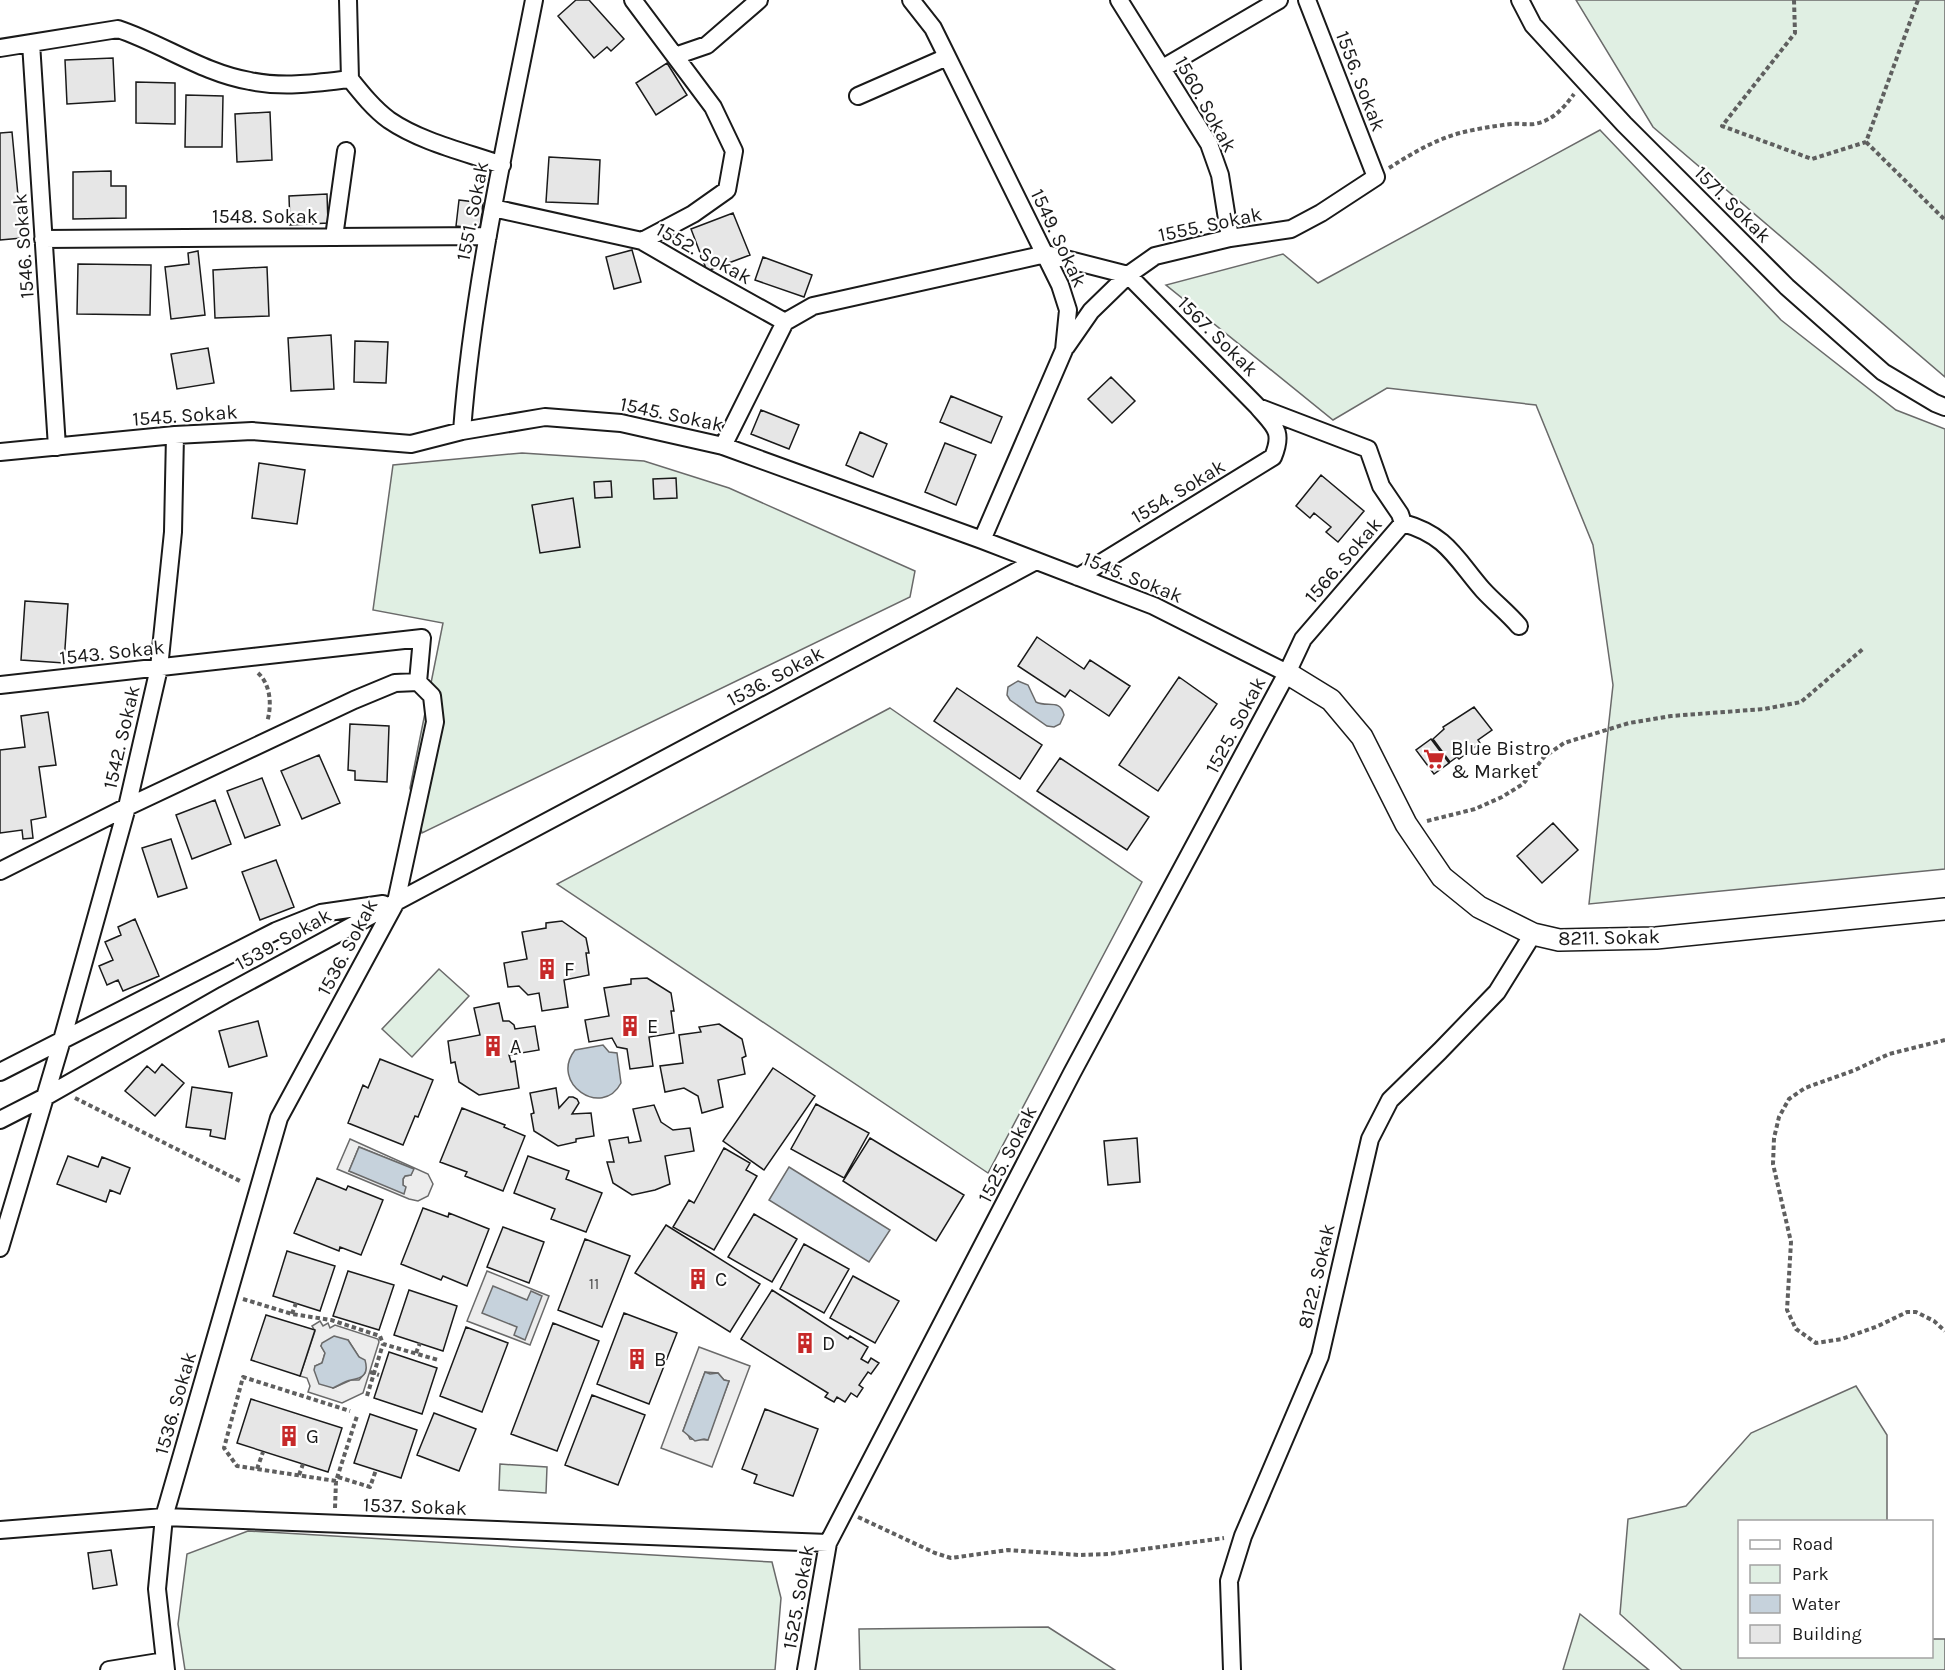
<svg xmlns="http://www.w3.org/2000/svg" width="1945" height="1670" font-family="Karla,sans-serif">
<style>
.green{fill:#e0efe3;stroke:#6a6a6a;stroke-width:1.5}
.parking{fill:#ededed;stroke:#6a6a6a;stroke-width:1.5;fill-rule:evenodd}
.water{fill:#c6d2dc;stroke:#6a6a6a;stroke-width:1.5}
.building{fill:#e6e6e6;stroke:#1a1a1a;stroke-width:1.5}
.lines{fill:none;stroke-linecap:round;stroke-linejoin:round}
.minor-casing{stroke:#1a1a1a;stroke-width:20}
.tertiary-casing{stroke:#1a1a1a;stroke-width:24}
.path{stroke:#5f5f5f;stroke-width:4;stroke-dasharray:4.5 3;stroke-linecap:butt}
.minor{stroke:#fff;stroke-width:16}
.tertiary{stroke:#fff;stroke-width:21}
.labels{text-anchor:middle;stroke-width:4.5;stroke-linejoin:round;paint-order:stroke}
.number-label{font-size:16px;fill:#4d4d4d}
.street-label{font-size:20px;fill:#1a1a1a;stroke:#fff}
.poi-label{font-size:20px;fill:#1a1a1a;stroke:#fff;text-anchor:start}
</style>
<rect width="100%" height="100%" fill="#fff"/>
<path class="green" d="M1576 0H1945V377L1653 127Z
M1600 130 1781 320 1896 410 1945 429V869L1589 904 1613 685 1593 545 1536 405 1387 388 1333 420 1166 285 1283 254 1318 283Z
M522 453 644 461 729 488 915 571 910 597 422 833 410 788 443 623 373 610 393 465Z
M890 708 1142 882 988 1173 557 884Z
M439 969 469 996 412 1057 382 1029Z
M1856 1386 1887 1435V1521L1740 1522V1656H1932V1639H1945V1670H1682L1620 1614 1628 1519 1686 1506 1751 1433Z
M500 1464 547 1467 546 1493 499 1490Z
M248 1531 772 1562 781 1598 775 1670H185L178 1624 187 1554Z
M1580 1614 1649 1670H1563Z
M1048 1627 1115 1670H860L859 1629Z"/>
<path class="parking" d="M350 1139 428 1174 433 1184 428 1196 418 1201 409 1199 337 1169ZM359 1147 413 1169 411 1175 405 1176 403 1179V1185L406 1187 349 1171Z
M487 1271 549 1296 530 1345 467 1321Z
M320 1321 323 1326 328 1323 330 1328 335 1325 378 1339 379 1342 363 1393 342 1403 308 1392 310 1386 307 1378 300 1376 315 1331 312 1326ZM348 1340 366 1368 365 1373 359 1380H351L333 1388 315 1366 322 1363 325 1353 321 1346Z
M699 1347 750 1366 712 1467 661 1448ZM705 1372 718 1373 724 1380 729 1381 707 1440 690 1439 687 1433 683 1431Z"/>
<path class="water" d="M1018 681 1028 685 1036 702C1047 708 1060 698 1064 715L1060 724 1054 727 1047 726 1010 700 1007 695 1008 687Z
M603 1045 609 1052 617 1053 621 1083C602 1119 549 1083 575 1050Z
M359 1147 414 1169 411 1175 405 1176 403 1179V1185L406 1187 404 1194 349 1171Z
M789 1167 890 1230 869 1262 769 1200Z
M493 1286 527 1300 531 1291 542 1296 525 1340 514 1335 517 1327 482 1313Z
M334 1336 348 1340 359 1357 365 1360C369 1374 363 1378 351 1380 345 1381 338 1386 333 1388L319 1384 314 1370 315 1366 322 1363 325 1353 321 1346 322 1343Z
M705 1372 710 1374 718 1373 724 1380 729 1381 708 1440 704 1439 695 1441 683 1431Z"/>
<path class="building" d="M576 0H589L624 39 611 51 607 47 594 58 558 16Z
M113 58 115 101 67 104 65 60Z
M667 63 687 95 656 115 636 83Z
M136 82 175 83V124L136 123Z
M186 95 223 96 222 147H185Z
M270 112 272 160 237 162 235 114Z
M12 132 22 238 0 240V133Z
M549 157 600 160 598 204 546 202Z
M111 171V186H126V218L73 219V172Z
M327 194 328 223 290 225 289 196Z
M459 200 483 203 480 229 456 226Z
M733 213 750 255 707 271 691 229Z
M632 250 641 282 614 289 606 257Z
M198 251 205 315 171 319 165 267 189 264 188 253Z
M763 257 812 275 804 297 755 280Z
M78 264 151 265 150 315 77 314Z
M267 267 269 316 215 318 213 270Z
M331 335 334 389 291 391 288 338Z
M355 341 388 342 386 383 354 382Z
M208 348 214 383 177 389 171 354Z
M1111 377 1135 401 1112 423 1088 399Z
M951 396 1002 417 991 443 940 422Z
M761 410 799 425 789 449 751 434Z
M860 432 887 444 873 477 846 465Z
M945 443 976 455 956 505 925 492Z
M259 463 305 470 297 524 252 518Z
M1321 475 1364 511 1338 542 1326 532 1331 527 1314 513 1310 518 1296 506Z
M676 478 677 498 654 499 653 479Z
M611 481 612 497 595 498 594 482Z
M573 498 580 547 540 553 532 505Z
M25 601 68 604 64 663 21 660Z
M1037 637 1084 669 1090 660 1130 686 1109 716 1070 690 1065 697 1018 666Z
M1179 677 1217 704 1158 791 1119 765Z
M957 688 1042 745 1020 779 934 721Z
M1474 707 1492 730 1478 740 1480 743 1459 759 1457 757 1450 762 1433 739 1444 729 1443 727Z
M48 712 56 765 39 767 46 817 31 820 33 838 23 839 22 830 0 833V750L25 747 21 716Z
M350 724 389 726 387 782 355 780V771L348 770Z
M1431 739 1449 763 1434 774 1416 750Z
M319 755 340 803 302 819 281 771Z
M1060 758 1149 817 1127 850 1037 791Z
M262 778 280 825 245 838 227 791Z
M215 800 231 844 192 859 176 815Z
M1553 823 1578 850 1542 883 1517 856Z
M171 839 187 888 158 897 142 848Z
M276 860 294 907 260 920 242 872Z
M135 919 159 976 123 991 118 980 107 985 99 966 113 960 105 942 121 935 118 927Z
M562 921 586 938 589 953H586L589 975 564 980 568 1007 542 1011 539 993 528 995 519 986 508 987 504 963 527 959 522 932 546 928V923Z
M647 978 671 993 674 1011H671L674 1033 649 1037 653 1066 630 1069 627 1049 617 1047 612 1038 589 1042 585 1020 609 1016 604 988 631 984V979Z
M499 1003 503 1021H509L514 1025 515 1029 535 1026 539 1050 509 1055 511 1062 515 1061 519 1088 479 1095 459 1082 455 1062 451 1063 448 1041 480 1035 474 1008Z
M258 1021 267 1056 229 1067 219 1031Z
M719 1024 742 1039 746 1056 742 1058 745 1074 718 1080 723 1107 702 1113 698 1096 684 1088 665 1092 660 1066 683 1063 679 1035 701 1032 699 1027Z
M380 1059 433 1080 418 1117 415 1116 403 1145 348 1123 363 1085 368 1088Z
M162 1064 184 1083 155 1116 125 1091 147 1066 155 1073Z
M773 1068 815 1096 764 1170 723 1141Z
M192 1087 232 1093 225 1139 210 1136 211 1130 186 1127Z
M556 1088 559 1108 569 1097H573L577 1099 579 1103 572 1114 591 1113 594 1136 576 1139V1142L558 1146 534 1131 531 1114 534 1113 530 1093Z
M816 1104 869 1133 844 1178 791 1149Z
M654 1105 661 1122 673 1130 690 1128 694 1151 665 1156 670 1184 655 1190 632 1195 613 1183 607 1162H614L609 1140 628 1137 629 1143 641 1141 633 1109Z
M462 1108 505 1125 504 1127 525 1136 503 1191 465 1176 467 1172 440 1162Z
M870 1138 964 1195 936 1241 843 1181Z
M1137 1138 1140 1182 1108 1185 1104 1141Z
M724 1148 750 1163 746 1170 757 1176 714 1250 673 1227 689 1200 694 1203Z
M68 1156 98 1167 102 1157 130 1168 120 1194 110 1190 106 1202 57 1184Z
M528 1156 569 1171 566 1179 602 1193 586 1232 551 1219 555 1209 514 1193Z
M317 1178 346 1190 348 1186 383 1200 361 1255 340 1247 339 1251 294 1233Z
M423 1208 448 1217 449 1213 489 1229 467 1286 443 1276 441 1280 401 1264Z
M754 1214 797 1239 772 1282 728 1257Z
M666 1225 760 1284 730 1332 635 1273Z
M503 1227 544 1242 529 1283 487 1267Z
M585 1239 630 1256 602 1327 558 1310Z
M804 1244 849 1269 824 1313 780 1289Z
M287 1251 335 1266 320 1311 273 1296Z
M348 1271 394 1285 379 1330 333 1316Z
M853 1276 899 1301 875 1343 830 1318Z
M409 1290 457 1306 443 1351 394 1335Z
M772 1290 848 1339 850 1336 868 1347 861 1359 868 1363 871 1358 879 1363 871 1374 868 1372 859 1385 863 1388 857 1397 851 1393 845 1402 837 1397 834 1402 825 1397 828 1393 741 1339Z
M624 1313 677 1333 649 1404 597 1384Z
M266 1315 315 1330 300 1376 251 1360Z
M553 1323 599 1341 557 1451 511 1434Z
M466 1327 508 1343 482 1412 440 1396Z
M389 1352 437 1368 422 1414 374 1398Z
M592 1395 645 1415 618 1485 565 1465Z
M251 1399 342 1428 328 1472 237 1443Z
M765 1409 818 1429 793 1496 754 1483 757 1475 742 1469Z
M434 1413 476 1429 459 1471 417 1455Z
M370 1414 417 1430 401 1478 354 1463Z
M111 1550 117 1585 93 1589 88 1553Z"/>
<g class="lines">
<defs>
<path id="minor" d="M348 0 350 79
M633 0 713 107 734 151 727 190 693 214 642 241
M911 0 933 28 1060 285 1068 310 1064 350 982 540
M1119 0 1209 144 1220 175 1230 238
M1520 0 1533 25 1624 124 1787 287 1883 372 1935 403 1945 407
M31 43 57 447
M0 48 118 29C163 44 203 73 250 81 284 88 317 83 350 79 362 94 374 109 389 120 421 142 465 152 502 165
M675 56 707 45 759 0
M1163 68 1279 0
M858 96 947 57
M493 208 642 241 704 277 785 322 723 446
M334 237 346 151
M43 239 488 236
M785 322 813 306 1046 254 1128 275 1155 256 1230 238 1291 229 1321 213 1376 177 1307 0
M1066 347 1091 311 1128 275 1258 407C1274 426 1284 431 1273 457L1078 577
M462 431C473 285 506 143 534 0
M0 452 175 435 252 431 411 444 462 431 545 417 621 423 723 446 982 540 1154 606 1287 673
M1403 523C1447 535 1456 559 1483 590 1495 603 1508 613 1519 626
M0 685 422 638 418 682
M0 871 127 807 354 700 395 683 418 682 432 696 435 722 396 902
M0 1072 276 931 321 913 383 904
M0 1120 45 1097 224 995 396 902
M0 1248 62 1040 127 807 159 668 173 532 175 435
M0 1530 164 1517 828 1543
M109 1670 165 1661
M166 1670 157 1589 164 1517 279 1118 396 902 1036 561
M806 1670 828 1543 1072 1073 1287 673 1303 639 1403 523 1400 514 1381 486 1368 449 1258 407
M1232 1670 1229 1581 1243 1536 1320 1356 1370 1139 1390 1100 1440 1051 1497 992 1533 934"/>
<path id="tertiary" d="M1287 673 1331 700 1362 737 1406 824 1442 877 1479 907 1533 934 1559 940 1656 938 1945 909"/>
</defs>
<use href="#minor" class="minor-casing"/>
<use href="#tertiary" class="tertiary-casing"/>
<path class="path" d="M1794 0 1795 33 1722 126 1812 159 1866 142 1918 0
M1866 142 1945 220
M1389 168C1411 154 1434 140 1460 133 1476 129 1494 126 1511 124 1518 123 1526 125 1534 124 1552 121 1563 109 1574 94
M258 673C271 685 272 706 267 722
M1427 821 1475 809 1502 797 1523 784 1544 757 1564 743 1629 723 1671 716 1764 709 1801 702 1864 648
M1945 1040 1889 1054 1855 1070 1805 1088 1789 1099 1779 1117 1774 1138 1773 1164 1791 1242 1787 1310 1796 1329 1816 1343 1842 1339 1878 1326 1907 1312H1916L1934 1321 1945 1331
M75 1098 242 1182
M243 1299 292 1314 331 1320 380 1336 383 1344 438 1360
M292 1314 296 1303
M416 1353 420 1343
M370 1372 379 1375
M367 1396 383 1344
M257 1469 263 1452
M299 1475 303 1464
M338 1477 370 1487 376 1470
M336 1481 237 1466 224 1448 243 1377 350 1411
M335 1508 336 1481 357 1416
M858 1517 935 1553 951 1558 1008 1550 1079 1555 1109 1554 1224 1538"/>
<use href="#minor" class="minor"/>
<use href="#tertiary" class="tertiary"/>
</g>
<defs>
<symbol id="supermarket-bare" viewBox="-9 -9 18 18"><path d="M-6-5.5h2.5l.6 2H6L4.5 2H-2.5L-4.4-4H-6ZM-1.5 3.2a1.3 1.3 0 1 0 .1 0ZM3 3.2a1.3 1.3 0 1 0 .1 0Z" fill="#c62828" stroke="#fff" stroke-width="2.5" paint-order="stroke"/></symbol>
<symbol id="building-bare" viewBox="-9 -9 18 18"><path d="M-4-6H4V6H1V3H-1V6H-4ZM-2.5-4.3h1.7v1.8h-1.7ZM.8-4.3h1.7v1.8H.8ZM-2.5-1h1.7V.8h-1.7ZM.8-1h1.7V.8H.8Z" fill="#c62828" stroke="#fff" stroke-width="2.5" paint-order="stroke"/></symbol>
</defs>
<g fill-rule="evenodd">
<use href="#supermarket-bare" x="1419" y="744" width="30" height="30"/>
<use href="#building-bare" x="532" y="954" width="30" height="30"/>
<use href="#building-bare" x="615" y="1011" width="30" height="30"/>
<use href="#building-bare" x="478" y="1031" width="30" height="30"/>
<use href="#building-bare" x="683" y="1264" width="30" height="30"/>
<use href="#building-bare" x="790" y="1328" width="30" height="30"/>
<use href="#building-bare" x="622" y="1344" width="30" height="30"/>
<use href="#building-bare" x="274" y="1421" width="30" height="30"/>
</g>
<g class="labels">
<g class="number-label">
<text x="594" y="1289">11</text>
</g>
<g class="street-label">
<text transform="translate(1361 81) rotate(69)" y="7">1556. Sokak</text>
<text transform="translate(1206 104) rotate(61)" y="7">1560. Sokak</text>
<text transform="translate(1733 204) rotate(45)" y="7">1571. Sokak</text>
<text transform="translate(472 211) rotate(-79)" y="7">1551. Sokak</text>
<text x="265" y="223">1548. Sokak</text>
<text transform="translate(1210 224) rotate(-12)" y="7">1555. Sokak</text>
<text transform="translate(1059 238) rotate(65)" y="7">1549. Sokak</text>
<text transform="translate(23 246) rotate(-94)" y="7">1546. Sokak</text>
<text transform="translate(704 253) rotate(29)" y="7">1552. Sokak</text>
<text transform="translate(1218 336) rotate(45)" y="7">1567. Sokak</text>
<text transform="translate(672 414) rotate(12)" y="7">1545. Sokak</text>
<text transform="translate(185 415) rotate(-4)" y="7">1545. Sokak</text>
<text transform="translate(1178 491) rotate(-31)" y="7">1554. Sokak</text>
<text transform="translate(1343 560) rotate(-49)" y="7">1566. Sokak</text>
<text transform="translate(1133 577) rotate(22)" y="7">1545. Sokak</text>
<text transform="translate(112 652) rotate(-6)" y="7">1543. Sokak</text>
<text transform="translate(775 676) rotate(-28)" y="7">1536. Sokak</text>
<text transform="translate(1235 725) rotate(-62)" y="7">1525. Sokak</text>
<text transform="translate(121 737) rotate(-77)" y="7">1542. Sokak</text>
<text transform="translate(1609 937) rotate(-1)" y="7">8211. Sokak</text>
<text transform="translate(283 939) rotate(-29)" y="7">1539. Sokak</text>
<text transform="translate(347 947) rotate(-62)" y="7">1536. Sokak</text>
<text transform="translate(1007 1154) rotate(-63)" y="7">1525. Sokak</text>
<text transform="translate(1316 1276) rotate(-77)" y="7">8122. Sokak</text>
<text transform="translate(175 1403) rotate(-74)" y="7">1536. Sokak</text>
<text transform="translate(415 1506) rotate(2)" y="7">1537. Sokak</text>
<text transform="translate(798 1597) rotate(-80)" y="7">1525. Sokak</text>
</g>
<g class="poi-label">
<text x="1451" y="755">Blue Bistro<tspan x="1451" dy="23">&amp; Market</tspan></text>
<text x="564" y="976">F</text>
<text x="647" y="1033">E</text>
<text x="510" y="1053">A</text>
<text x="715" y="1286">C</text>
<text x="822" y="1350">D</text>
<text x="654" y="1366">B</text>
<text x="306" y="1443">G</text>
</g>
</g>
<rect x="1738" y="1520" width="195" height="138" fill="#ffffff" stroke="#a3a3a3" stroke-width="1.5"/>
<rect x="1750" y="1540" width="30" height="9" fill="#ffffff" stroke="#a3a3a3" stroke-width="1.5"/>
<text x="1792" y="1550" font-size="18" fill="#1a1a1a">Road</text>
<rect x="1750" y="1565" width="30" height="18" fill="#e0efe3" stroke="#a3a3a3" stroke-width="1.5"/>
<text x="1792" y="1580" font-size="18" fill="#1a1a1a">Park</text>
<rect x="1750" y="1595" width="30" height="18" fill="#c6d2dc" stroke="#a3a3a3" stroke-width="1.5"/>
<text x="1792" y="1610" font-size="18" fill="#1a1a1a">Water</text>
<rect x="1750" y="1625" width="30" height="18" fill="#e6e6e6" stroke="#a3a3a3" stroke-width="1.5"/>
<text x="1792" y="1640" font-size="18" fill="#1a1a1a">Building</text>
</svg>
